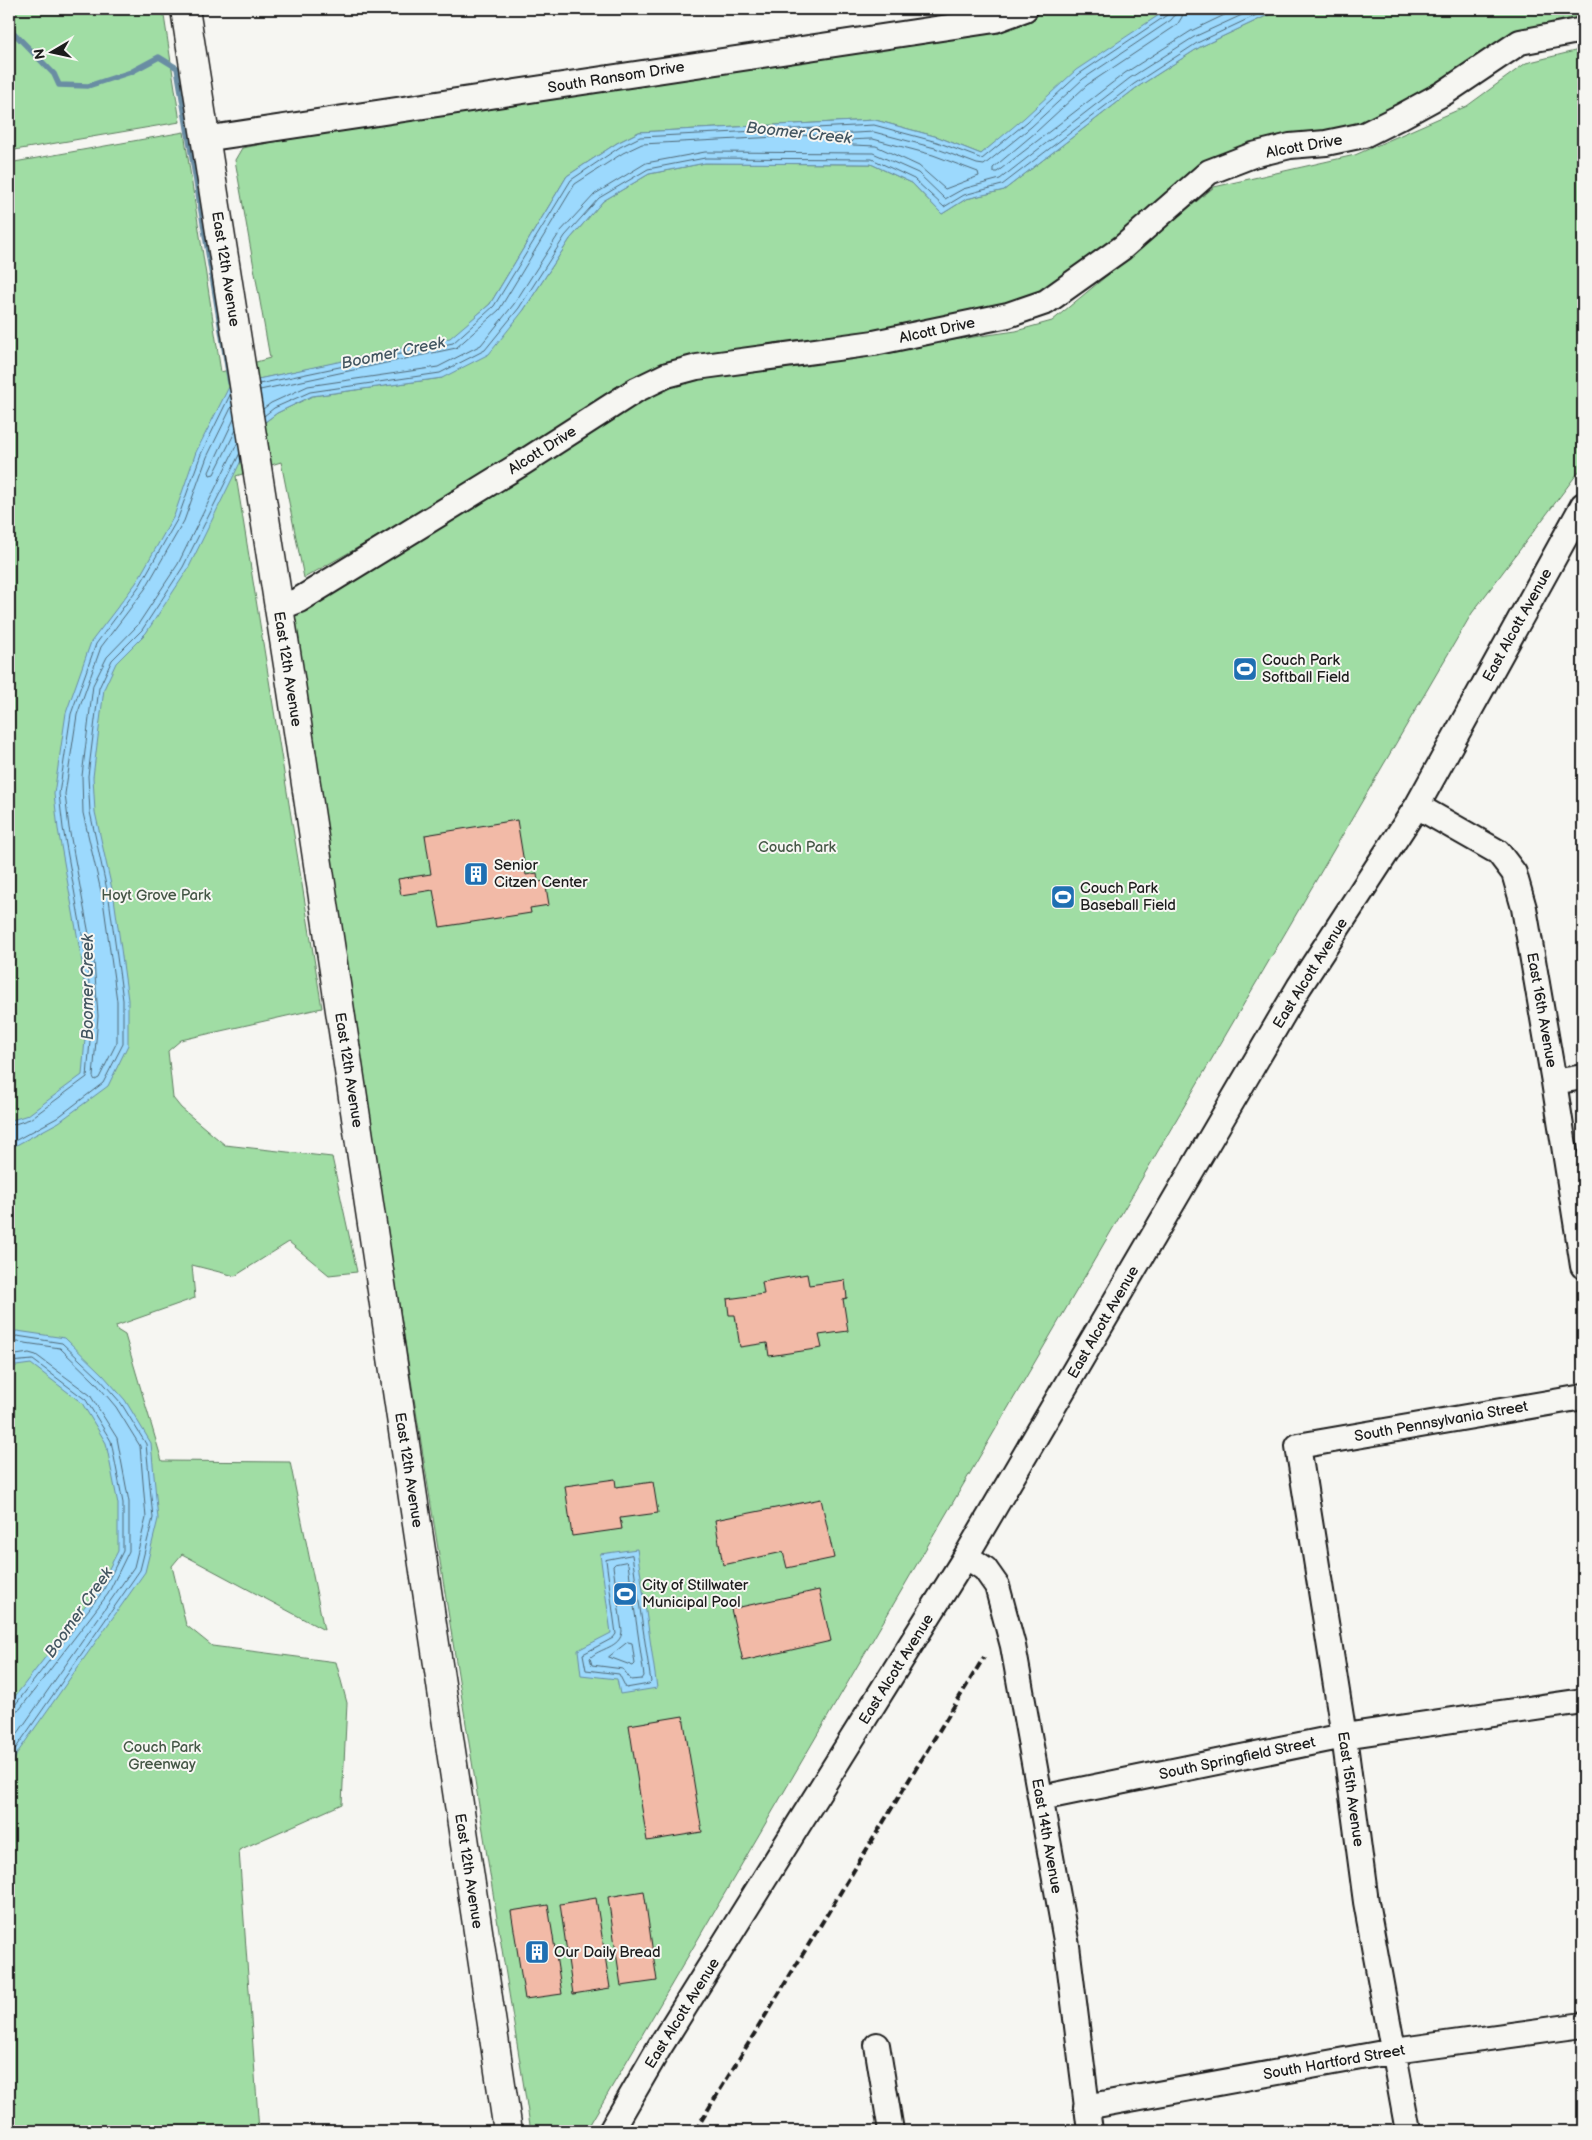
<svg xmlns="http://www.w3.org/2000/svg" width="1592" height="2140" font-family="'Balsamiq Sans',sans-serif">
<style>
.green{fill:#a0dda4;stroke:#5e7c60}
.water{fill:#9cd9fd;stroke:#698da3}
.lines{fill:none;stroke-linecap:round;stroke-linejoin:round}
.shore{stroke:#4f6876;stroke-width:1}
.stream{stroke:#698da3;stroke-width:5.5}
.building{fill:#f2baa7;stroke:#1c1c1c}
.street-casing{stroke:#1c1c1c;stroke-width:28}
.secondary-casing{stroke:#1c1c1c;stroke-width:31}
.street{stroke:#f6f6f2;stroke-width:24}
.secondary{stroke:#f6f6f2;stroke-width:28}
.rail{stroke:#1c1c1c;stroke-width:4;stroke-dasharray:8 4;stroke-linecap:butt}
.labels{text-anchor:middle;stroke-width:4;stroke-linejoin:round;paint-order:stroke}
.street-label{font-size:15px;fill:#1c1c1c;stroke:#f6f6f2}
.poi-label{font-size:15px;fill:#1c1c1c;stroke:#f6f6f2;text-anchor:start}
.park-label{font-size:15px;fill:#445645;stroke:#f6f6f2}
.water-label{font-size:16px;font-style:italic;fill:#425560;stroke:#f6f6f2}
</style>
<rect width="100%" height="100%" fill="#f6f6f2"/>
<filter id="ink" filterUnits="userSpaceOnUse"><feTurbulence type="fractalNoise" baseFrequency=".02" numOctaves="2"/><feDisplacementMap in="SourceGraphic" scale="10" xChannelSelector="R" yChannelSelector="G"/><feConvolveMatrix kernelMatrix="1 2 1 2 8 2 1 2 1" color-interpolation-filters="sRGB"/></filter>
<g filter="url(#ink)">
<path class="green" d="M9 9H163L180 122 9 151Z
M996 9H1168L1133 33 981 154 938 137 875 120 639 132 617 143 567 176 490 304 450 339 230 385 257 428 277 413 312 396 442 378 523 311 570 239 603 201 649 174 705 163 871 164 912 183 942 214 966 199 1004 190 1136 88 1200 47 1281 9H1583V31L1520 42 1364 135 1209 172 1008 315 741 370 1016 331 1052 321 1214 187 1355 155 1467 106 1526 63 1583 49V466L1472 613 586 2131H531L289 616 636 390 304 578 281 462 236 476 322 1008 181 1040 168 1051 173 1098 181 1108 225 1145 332 1157 357 1272 329 1275 289 1242 235 1276 192 1265 195 1298 116 1326 117 1330 125 1335 162 1461 290 1462 324 1630 182 1554 172 1566 186 1625 212 1646 336 1662 347 1703 342 1804 239 1850 259 2131H9V163L184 132 221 372 270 358 235 160 242 148Z"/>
<path class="water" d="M1168 9H1281L1200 47 1136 88 1004 190 966 199 942 214 912 183 871 164 705 163 649 174 603 201 570 239 523 311 489 354 442 378 312 396 277 413 257 428 188 569 146 633 116 663 104 689 93 777 95 812 114 898 128 1000V1045L108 1086 59 1122 9 1149V1121L28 1115 82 1075 87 1015 82 962 58 829 54 794 66 713 91 642 136 583 174 516 196 452 230 385 450 338 490 304 567 176 617 143 639 132 875 120 938 137 981 154 1024 118 1076 70Z
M17 1331 65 1338 103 1375 125 1400 151 1443 158 1519 145 1572 18 1752 9 1769V1704L99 1588 118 1551V1504L106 1443 82 1403 31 1364 9 1367V1333Z
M637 1549 657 1688 620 1694 617 1679 581 1675 578 1650 611 1633 600 1554Z"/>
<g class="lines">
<path class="shore" d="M1183 9 1182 17 1177 25 1087 85 1036 132 993 168V172H997L1125 73 1191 31 1237 9
M873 139 933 155 978 172 979 176 945 189 919 166 876 146 853 145 850 143 853 140Z
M259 384 453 343 494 306 571 180 620 147 640 137 874 125 937 142 982 159 1027 122 1079 74 1167 15 1170 9
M260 390 456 348 499 310 575 184 623 153 642 144 874 132 935 148 977 164 984 165 1031 127 1083 79 1171 20 1175 15 1176 9
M232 406 207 457 184 521 145 589 101 647 77 715 65 794 69 828 94 961 98 1016 93 1077 95 1080 99 1078 117 1042V1001L103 900 83 813 82 776 93 685 107 657 137 626 178 564 238 442
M263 409 271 403 308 386 438 367 481 345 514 304 560 232 595 194 646 163 705 152 873 153 918 173 945 199 963 189 1000 179 1130 78 1194 37 1255 9
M264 416 274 408 310 392 440 373 485 350 519 308 565 236 599 198 648 169 705 158 872 159 914 179 944 207 964 195 1002 185 1134 84 1197 43 1269 9
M234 419 209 472 210 475 214 474 236 430
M9 1126 30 1119 87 1077 92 1016 87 962 63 828 59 794 71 714 96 644 140 585 178 518 201 454 230 395
M9 1144 57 1118 103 1083 123 1044V1000L109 899 90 812 88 776 99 688 112 660 142 630 183 567 240 453
M9 1338 17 1336 62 1343 99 1378 121 1403 146 1444 153 1518 140 1570 9 1758
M9 1344 18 1342 60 1348 95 1382 116 1407 140 1446 146 1518 134 1567 9 1746
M9 1356 29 1353 36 1355 90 1395 117 1438 129 1502V1551L108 1594 20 1709 9 1713
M9 1362 33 1360 86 1400 111 1441 123 1503V1551L103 1591 15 1705 9 1707
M632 1555 651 1682 649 1684 626 1688 619 1674 586 1670 583 1654 613 1638 616 1634 606 1560Z
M626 1562 628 1564 644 1676 642 1679 631 1680 623 1669 592 1665 590 1658C599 1648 621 1648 622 1631L613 1566 615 1564Z
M628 1642 632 1643 635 1664 633 1666 609 1657Z"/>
<path class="stream" d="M9 28 54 74 59 85 88 86 131 72 159 57 177 68 230 383"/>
</g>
<path class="building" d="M517 820 526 875 537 873 538 882 545 881 549 905 530 908 531 913 440 927 433 890 401 895 398 879 431 874 425 835Z
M807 1274 809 1285 845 1280 847 1298 843 1299 848 1331 819 1335 822 1348 769 1356 767 1343 740 1347 735 1315H729L727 1299 764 1294 762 1282Z
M615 1479 616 1487 653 1482 658 1513 620 1518 622 1529 572 1536 565 1486Z
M821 1499 834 1558 787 1568 783 1552 723 1565 715 1520Z
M819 1590 831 1641 743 1661 731 1609Z
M683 1716 702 1832 647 1841 629 1725Z
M644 1891 657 1981 621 1986 608 1897Z
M596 1898 610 1988 573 1994 560 1904Z
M548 1905 562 1994 525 1999 511 1911Z"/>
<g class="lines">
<defs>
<path id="street" d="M204 139 995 20 1025 9
M279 608 299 600 524 462 636 390 667 375 697 367 874 343 1008 315 1046 302 1122 248 1209 172 1253 155 1290 146 1326 143 1364 135 1400 117 1444 93 1520 42 1583 30
M1417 806 1498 852 1514 873 1524 908 1554 1082 1583 1266
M1554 1082 1583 1077
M966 1556 985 1569 997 1586 1013 1646 1067 1946 1090 2131
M1041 1798 1344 1736 1583 1701
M877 2045 891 2131
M1086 2107 1394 2051 1583 2025
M611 2131 659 2048 966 1556 1299 987 1417 806 1583 505
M1408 2131 1366 1902 1344 1736 1298 1446 1583 1397"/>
<path id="secondary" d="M185 9 291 684 508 2131"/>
</defs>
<use href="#street" class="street-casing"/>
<use href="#secondary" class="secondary-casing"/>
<use href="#street" class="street"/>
<use href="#secondary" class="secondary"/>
<path class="rail" d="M695 2131 984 1657"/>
</g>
</g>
<defs>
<symbol id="stadium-square" viewBox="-11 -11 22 22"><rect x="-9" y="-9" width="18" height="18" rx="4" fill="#1f6fb2" stroke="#f6f6f2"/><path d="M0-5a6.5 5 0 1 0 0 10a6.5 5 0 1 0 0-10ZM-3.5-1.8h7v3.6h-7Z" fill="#fff"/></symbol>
<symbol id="building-square" viewBox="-11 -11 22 22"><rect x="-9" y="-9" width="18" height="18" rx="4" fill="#1f6fb2" stroke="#f6f6f2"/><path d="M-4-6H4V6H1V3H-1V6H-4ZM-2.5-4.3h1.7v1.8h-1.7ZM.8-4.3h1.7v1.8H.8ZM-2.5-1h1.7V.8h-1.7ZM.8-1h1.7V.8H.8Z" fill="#fff"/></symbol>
</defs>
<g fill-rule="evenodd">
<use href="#stadium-square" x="1231" y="655" width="28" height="28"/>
<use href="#building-square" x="462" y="860" width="28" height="28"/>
<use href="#stadium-square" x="1049" y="883" width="28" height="28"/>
<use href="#stadium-square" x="611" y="1580" width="28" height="28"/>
<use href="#building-square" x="523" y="1938" width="28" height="28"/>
</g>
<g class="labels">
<g class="street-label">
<text transform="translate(616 77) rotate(-9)" y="5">South Ransom Drive</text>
<text transform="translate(1304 146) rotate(-10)" y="5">Alcott Drive</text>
<text transform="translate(226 269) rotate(81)" y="5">East 12th Avenue</text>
<text transform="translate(937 330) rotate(-12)" y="5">Alcott Drive</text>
<text transform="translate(542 450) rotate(-32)" y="5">Alcott Drive</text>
<text transform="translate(1517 625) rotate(-61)" y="5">East Alcott Avenue</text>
<text transform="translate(288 669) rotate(81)" y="5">East 12th Avenue</text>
<text transform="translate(1310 973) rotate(-58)" y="5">East Alcott Avenue</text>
<text transform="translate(1542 1010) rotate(80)" y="5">East 16th Avenue</text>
<text transform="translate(349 1070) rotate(81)" y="5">East 12th Avenue</text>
<text transform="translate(1103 1322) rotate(-60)" y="5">East Alcott Avenue</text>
<text transform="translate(1441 1421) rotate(-10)" y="5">South Pennsylvania Street</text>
<text transform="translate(409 1470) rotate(81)" y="5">East 12th Avenue</text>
<text transform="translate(896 1669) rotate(-58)" y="5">East Alcott Avenue</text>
<text transform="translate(1237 1758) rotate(-12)" y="5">South Springfield Street</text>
<text transform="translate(1351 1789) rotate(82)" y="5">East 15th Avenue</text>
<text transform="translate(1047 1836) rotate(80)" y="5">East 14th Avenue</text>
<text transform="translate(469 1871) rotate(81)" y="5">East 12th Avenue</text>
<text transform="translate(682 2013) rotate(-58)" y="5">East Alcott Avenue</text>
<text transform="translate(1334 2062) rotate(-10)" y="5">South Hartford Street</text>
</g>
<g class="poi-label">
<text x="1262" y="665">Couch Park<tspan x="1262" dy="17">Softball Field</tspan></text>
<text x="494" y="870">Senior<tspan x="494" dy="17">Citzen Center</tspan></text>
<text x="1080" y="893">Couch Park<tspan x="1080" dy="17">Baseball Field</tspan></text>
<text x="642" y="1590">City of Stillwater<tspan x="642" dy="17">Municipal Pool</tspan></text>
<text x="554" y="1957">Our Daily Bread</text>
</g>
<g class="park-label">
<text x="797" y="852">Couch Park</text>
<text x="156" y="900">Hoyt Grove Park</text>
<text x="162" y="1752">Couch Park<tspan x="162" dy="17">Greenway</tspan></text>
</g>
<g class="water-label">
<text transform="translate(799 132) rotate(6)" y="6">Boomer Creek</text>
<text transform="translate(393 352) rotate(-12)" y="6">Boomer Creek</text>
<text transform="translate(87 987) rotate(-90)" y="6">Boomer Creek</text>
<text transform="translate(78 1612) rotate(-55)" y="6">Boomer Creek</text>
</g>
</g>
<rect width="1592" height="2140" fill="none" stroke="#f6f6f2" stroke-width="30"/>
<rect x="15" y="15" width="1562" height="2110" fill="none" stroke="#1c1c1c" stroke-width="2" filter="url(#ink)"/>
<g transform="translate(52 52) rotate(261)" stroke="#f6f6f2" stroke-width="4" paint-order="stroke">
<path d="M0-4L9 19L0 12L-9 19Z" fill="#1c1c1c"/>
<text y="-8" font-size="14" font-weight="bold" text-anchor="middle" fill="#1c1c1c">N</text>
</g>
</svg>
